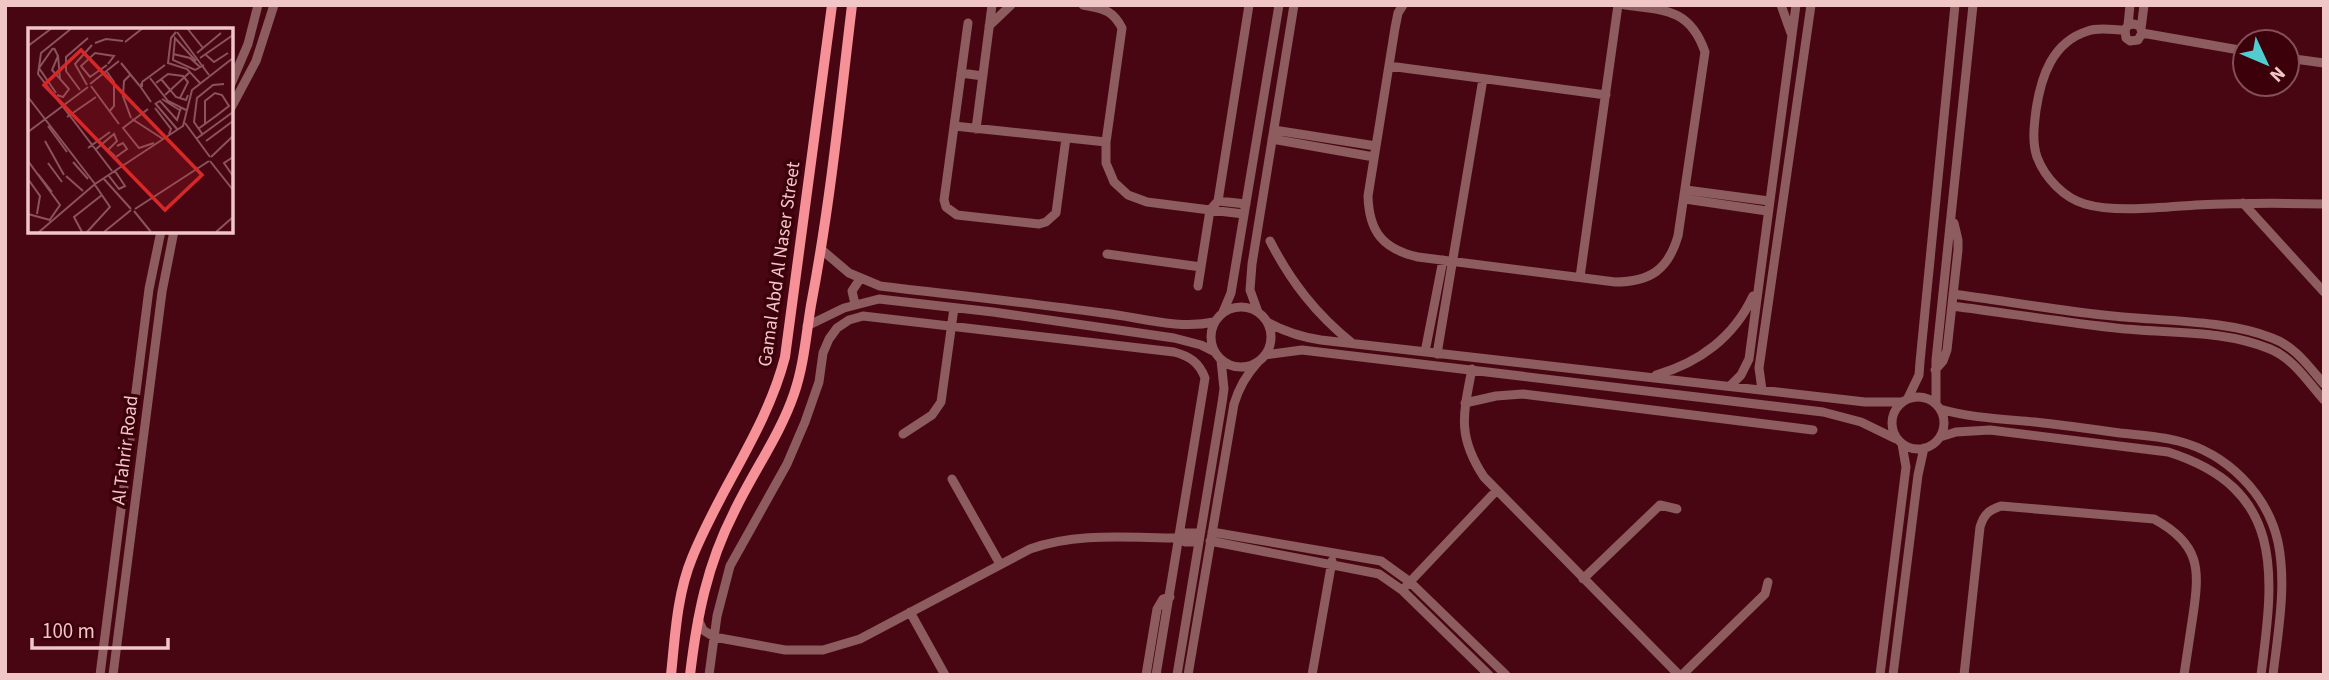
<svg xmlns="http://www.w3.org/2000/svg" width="2329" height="680" font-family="'Source Sans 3',sans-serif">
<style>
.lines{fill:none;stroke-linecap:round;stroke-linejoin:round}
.minor{stroke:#8d5c5e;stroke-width:9}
.major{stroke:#f69197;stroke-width:10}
.labels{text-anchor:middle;stroke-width:7;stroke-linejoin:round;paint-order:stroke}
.street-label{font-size:19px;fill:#f0c6c7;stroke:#3c000a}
.inset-road{fill:none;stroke:#8b535b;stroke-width:2}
.view{fill:#d62828;fill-opacity:0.15;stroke:#d62828;stroke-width:3.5}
.inset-edge{fill:none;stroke:#f0c6c7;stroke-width:3.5}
</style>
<rect width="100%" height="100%" fill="#480613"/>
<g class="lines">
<path class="minor" d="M1083 5C1103 9 1112 9 1122 28L1106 142V163L1114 182 1128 195 1147 202 1210 210 1218 201 1249 5
M1403 5 1398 13 1395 28 1368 196C1369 232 1383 249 1418 257L1615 282C1650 282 1668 270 1678 236L1705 52C1690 9 1665 10 1625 5
M1781 5 1791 33
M968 23 944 200 946 207 957 215 1039 224 1046 222 1056 213 1066 138
M2128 25 2130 5
M989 26 1011 5
M2141 29 2144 5
M2125 30 2126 38 2130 41 2138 40 2142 33 2140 26 2134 24 2128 25 2125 30C2113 30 2098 27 2088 31 2052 42 2041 77 2036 110 2034 126 2032 142 2037 157 2045 178 2064 198 2085 204 2114 213 2166 207 2196 205 2239 203 2281 203 2324 204
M2142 33 2245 51
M2287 58 2324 63
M1389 66 1606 95
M961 73 983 76
M231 84 248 44 258 5
M231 108 256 61 274 5
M954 126 1106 142
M976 129 992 5
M1274 130 1376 146
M1272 139 1374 157
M1686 190 1769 201
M1685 199 1767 211
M1218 201 1246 204
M2243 203 2324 292
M1270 241C1291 282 1316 314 1352 343
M822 250 849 273 880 286C955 295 1029 303 1103 313 1140 317 1177 330 1214 322
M1107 254 1201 267
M1580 277 1618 5
M1198 286 1210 210 1244 214
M1953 294C2006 301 2059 311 2113 316 2161 321 2227 320 2272 338 2295 346 2309 367 2324 384
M855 304 852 291 860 279
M1952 306C2007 313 2061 322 2116 328 2167 334 2222 329 2270 349 2293 358 2308 382 2324 400
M1211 337a30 30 0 1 1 60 0a30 30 0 1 1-60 0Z
M1223 312 1231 293 1279 5
M1258 312 1250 290 1252 264 1294 5
M1267 322C1285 332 1301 337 1321 340L1865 402H1901
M807 326 844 308 879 299 993 312 1174 338 1201 345 1213 351
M1425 352 1443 260
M1437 354 1483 79
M1265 355 1302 350 1823 412 1861 422 1896 439
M1472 369C1463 415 1457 436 1484 477L1679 675
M1935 370 1943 361 1947 350 1958 250V240L1954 223
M1656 375C1699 363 1734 337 1753 296
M1730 386 1741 375 1749 359 1796 5
M1762 390 1759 368 1811 5
M1892 423a26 26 0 1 1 52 0a26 26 0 1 1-52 0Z
M1908 398 1919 375 1920 362 1955 5
M1465 403 1496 396 1523 394 1813 430
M1936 404V360L1973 5
M1940 409C1971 418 2003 419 2035 422 2063 425 2092 429 2120 433 2139 435 2159 436 2178 441 2226 453 2267 493 2278 542 2287 585 2278 632 2273 675
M903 434 932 415 941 402 954 308
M1940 437 1956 432 1990 430 2168 452C2286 489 2274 574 2261 675
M952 479 1000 564
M1212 532 1381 561 1410 582 1506 675
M1179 538 1185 533H1200
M1210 541 1379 574 1402 590 1489 675
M1583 579 1660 505 1677 509
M1406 586 1496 491
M910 612 945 675
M698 619 703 630 714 637 785 650H823L860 639 1030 549C1078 532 1129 538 1179 538L1185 542H1199
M100 675 149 289 161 231
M113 675 162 292 174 231
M709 675 717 616 730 566 787 464 805 422 819 382 823 353 829 339 837 328 849 320 863 316 1174 352C1189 356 1199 362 1205 378L1156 675
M1146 675 1157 609 1163 599 1170 597
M1177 675 1222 403 1224 389 1221 360
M1188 675 1234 404C1239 387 1246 375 1258 362
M1312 675 1332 561
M1682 675 1765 594 1768 582
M1880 675 1906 467 1902 444
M1893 675 1918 475 1924 448
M1964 675 1980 527C1984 514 1989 510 2001 506L2154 519C2200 544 2200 568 2193 615 2190 635 2187 655 2184 675"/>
<path class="major" d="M671 675C675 637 677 594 692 558 720 488 766 430 785 357L832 5
M690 675C697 616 707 565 734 512 753 472 780 435 794 394 804 365 806 335 811 305 830 206 840 105 852 5"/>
</g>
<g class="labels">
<g class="street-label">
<text transform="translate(778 264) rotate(-82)" y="7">Gamal Abd Al Naser Street</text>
<text transform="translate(124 450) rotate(-83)" y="7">Al Tahrir Road</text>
</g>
</g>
<g transform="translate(28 28)">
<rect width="205" height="205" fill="#480613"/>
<path class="inset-road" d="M44 0 13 25 10 46 84 143M159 0 175 20M148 4 143 10 140 35 159 41 172 55M149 4 181 47M97 14 115 0M67 15 78 11 95 13M0 18 24 0M25 20 11 40 28 65M26 20 30 28 24 42 41 61 35 69 29 67M169 25 193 5M145 26 162 30 172 39M30 27 32 51M178 27 186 34 200 25M172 30 205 7M168 33 147 10 145 32 167 42 176 37M93 35 111 57M79 37 62 49 53 38 67 25 86 28 80 36M79 44 86 54V78L81 84M103 46 96 53 95 68 103 90M122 50 140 73 158 82M133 51 148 69 158 72 160 67M114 54 137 37M128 55 140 46 155 48 160 54 152 70M62 56 91 33M59 57 47 36 64 17M63 58 91 96M112 58 114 55V58H112L123 74M52 62 38 43V29L60 10M137 67 162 44M0 69 67 156M134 71 153 83M127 75 149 101M127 76 132 73 149 92 153 79M127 80 143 101 141 106M120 81 95 100 111 120 126 115M39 89 68 69M104 91 135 111M157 95 182 129M20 98 39 124M170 101 188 88 201 78 194 67 187 65 177 73V96M0 104 60 59M175 107 166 94 169 70 185 57 196 56M168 111 205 84M17 113 36 147M178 113 205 93M60 120 82 104M67 122 86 106 89 113 80 122 87 128M88 129 99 121 95 115 89 118M183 129 205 108M205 129 196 135 205 148M0 133 32 177 21 193M182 133 205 162M45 134 60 151M20 135 34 154M10 146 24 164M38 148 55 163M81 148 91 161 97 158 87 143M0 151 12 168 9 186M76 151 103 181M107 181 181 133M106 183 123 204M0 186 22 192M11 204 67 156 155 98 164 62 205 30M54 204 46 189 74 167M59 204 82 179 67 157M76 204 103 182M188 204 205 189"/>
<path class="view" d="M53 22 174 147 137 182 16 57Z"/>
<rect width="205" height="205" class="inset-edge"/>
</g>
<rect width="2329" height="680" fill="none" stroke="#f0c6c7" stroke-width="14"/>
<g transform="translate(2266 63) rotate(134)"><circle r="33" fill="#3c000a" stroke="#844f56" stroke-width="2"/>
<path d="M0-5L12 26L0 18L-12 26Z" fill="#52cdcf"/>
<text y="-10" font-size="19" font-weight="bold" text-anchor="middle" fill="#f0c6c7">N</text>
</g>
<path d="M32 638v10h136v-10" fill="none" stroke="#f0c6c7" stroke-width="3.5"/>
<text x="42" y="638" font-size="21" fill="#f0c6c7" stroke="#3c000a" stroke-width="5" paint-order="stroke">100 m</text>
</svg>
